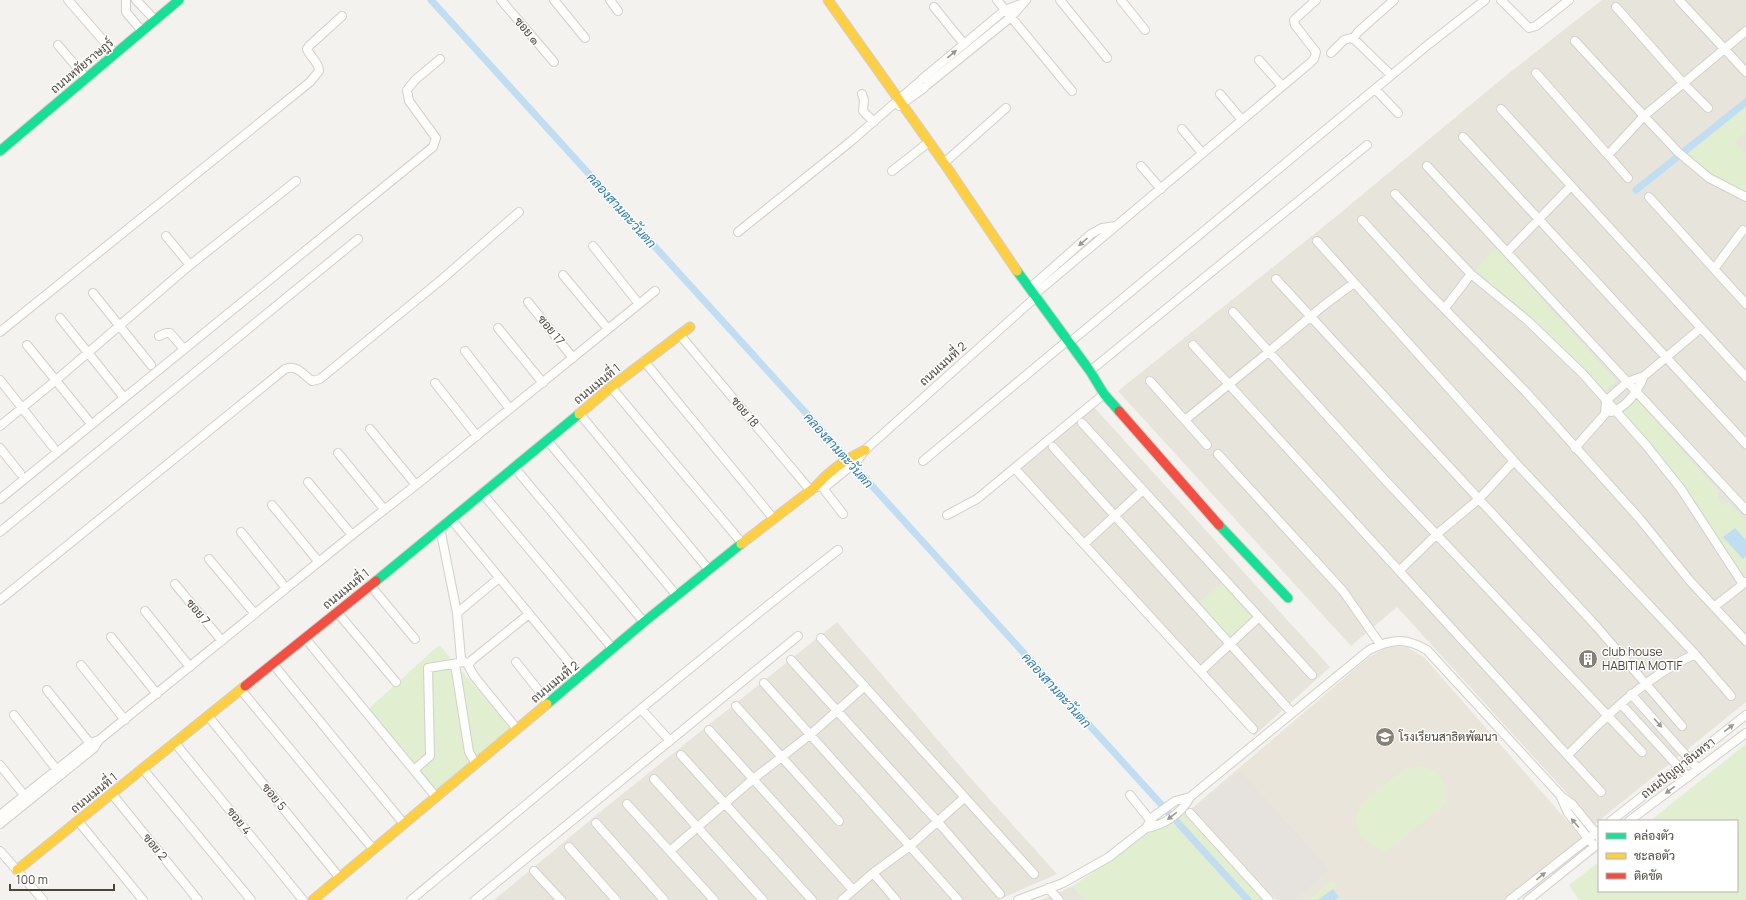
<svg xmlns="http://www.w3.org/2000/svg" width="1746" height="900" font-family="Manrope,Sarabun,sans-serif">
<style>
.residential{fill:#e7e4dc}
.education{fill:#eae5da}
.green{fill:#e1eecf}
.parking{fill:#e6e3df}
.water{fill:#c0ddf1}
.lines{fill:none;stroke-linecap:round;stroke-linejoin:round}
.canal{stroke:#c0ddf1;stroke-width:7}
.street-casing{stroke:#d2d0cb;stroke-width:10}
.fast-casing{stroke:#d3cfc5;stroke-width:11}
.slow-casing{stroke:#d3cfc5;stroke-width:11}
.jam-casing{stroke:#d3cfc5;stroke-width:11}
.street{stroke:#fdfdfc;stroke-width:8}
.fast{stroke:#16e098;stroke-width:9}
.slow{stroke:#ffcf43;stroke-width:9}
.jam{stroke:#f24e42;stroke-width:9}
.oneway{fill:#9b9791}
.labels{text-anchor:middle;stroke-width:3;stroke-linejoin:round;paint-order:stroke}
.street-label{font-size:12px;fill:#4b4439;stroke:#fff}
.poi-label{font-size:12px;fill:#4b4439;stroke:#fff;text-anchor:start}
.water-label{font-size:13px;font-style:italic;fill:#2e7ab2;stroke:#fff}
</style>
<rect width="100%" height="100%" fill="#f4f2ee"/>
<path class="residential" d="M1602 0H1746V702L1595 824 1397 607 1351 646 1118 391 1333 219 1504 77Z
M1093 406 1330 667 1254 736 1015 473 1049 442Z
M837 622 967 774 1057 874 998 900H494L605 808Z
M1073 886 1084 900H1041L1051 896Z"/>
<path class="education" d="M1390 646 1407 647 1424 657 1582 838 1505 900H1276L1191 809 1369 657Z"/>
<path class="green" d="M1746 107V132L1735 142 1746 154V193L1699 166 1688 154Z
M1496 248 1616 381 1604 392 1543 328 1474 270Z
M1635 398 1718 491V498L1725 506 1729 502 1746 521V576L1742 575 1693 499 1622 411Z
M1221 583 1252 617 1230 637 1199 603Z
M439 645 515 732 437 796 365 712Z
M1746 744V900H1579L1569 885 1599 862V891H1737V821H1650Z
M1422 766C1439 771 1447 779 1444 797L1448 802 1384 853 1380 848C1361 844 1348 823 1361 806 1368 797 1395 775 1404 770 1410 767 1416 767 1422 766Z
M1184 808 1262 900H1084L1073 886Z
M1332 880 1337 886 1333 889 1341 900H1308Z"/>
<path class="parking" d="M1241 771 1330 870 1295 900H1279L1193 809Z"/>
<path class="water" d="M1735 528 1746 540V556L1743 559 1723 537Z
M1333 889 1339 897 1335 900H1318Z"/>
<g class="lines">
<path class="canal" d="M431 0 1248 900
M1636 190 1746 102"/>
<defs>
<path id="street" d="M68 0 115 54
M126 0V12L142 31
M136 0 155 20
M501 0 554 62
M554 0 585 38
M610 0 618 11
M997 0 1072 91
M1060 0 1107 58
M1121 0 1145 30
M1501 0 1529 28 1536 26 1569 0
M1679 0 1746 72
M934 7 964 44
M1616 7 1683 83 1708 108
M1353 39 1358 32 1394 0
M1575 41 1644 116 1746 31
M58 45 86 78
M1331 53 1344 40 1351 38 1355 40 1391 75
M1259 60 1282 86
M1536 73 1608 155 1644 116 1678 152 1709 178 1746 197
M922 79 1005 10 1021 4
M927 85 1011 17 1026 0
M1375 89 1398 113
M862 94 864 100 863 111 874 122
M1220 94 1242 120
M899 106 924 88
M1501 109 1746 377
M1182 129 1202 153
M1463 137 1746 444
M1608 155 1628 178
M944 163 1006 108
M1141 166 1161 189
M1427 166 1746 510
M892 171 929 142
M1395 194 1471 274 1528 321 1583 374 1646 445 1681 489 1743 584
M1649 197 1714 269
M1362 220 1424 288 1526 392 1639 518 1690 581 1746 641
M1743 230 1714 269 1746 304
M738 232 850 142 919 82
M166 236 190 265
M1317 241 1514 461 1695 654 1731 696
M593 246 639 304
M1507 252 1571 186
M563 275 608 329
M1276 279 1597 627 1682 726
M1030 288 1091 234 1102 228 1116 226
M93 293 151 365
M1035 294 1310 63 1314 59 1316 52 1295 25 1294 20 1316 0
M528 302 573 358
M1445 308 1471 274
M1233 312 1386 481 1642 752
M60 318 122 395
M498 328 543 383
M0 332 310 82 319 71C319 62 310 57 307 49L309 46 342 16
M680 335 810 490
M159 336 166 333H170L184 349
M1069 343 1429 44 1485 0
M27 345 88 420
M1193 345 1601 792
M465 351 510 409
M644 361 773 518
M1090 371 1367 145
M0 380 53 447
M1150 381 1207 445
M435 383 477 436
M611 387 742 543
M1611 412C1627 407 1638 390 1644 376
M579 413 709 570
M1185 420 1265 355 1323 306 1354 283
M1082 423 1312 675
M0 426 55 381 190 265 296 181
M370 429 416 485
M547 440 677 596
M1053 447 1292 713
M0 448 20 473
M1575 448 1605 414 1606 401 1627 382 1644 376 1701 328
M338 453 384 509
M1218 454 1343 591 1380 644
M923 461 1067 341
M514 467 644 622
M1018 472 1253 729
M308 482 352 535
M819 483 843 514
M815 487 826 486 830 483 857 461 865 450 1036 297
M482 493 613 649
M0 499 433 147 436 138 409 101 407 90 415 80 440 59
M272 505 318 561
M947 515 977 499 1104 394
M451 519 581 677
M440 528 457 613
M0 532 358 239
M241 532 286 588
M1084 544 1143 490
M209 559 255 614
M1399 571 1437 534 1479 499 1514 461
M175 584 222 641
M370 585 415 639
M0 600 285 369C297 364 303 375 312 381L320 379 441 280 519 212
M1714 607 1746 582
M145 611 190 667
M337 612 396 682
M111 637 157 694
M305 638 436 797
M821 638 1034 874
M791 660 938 822 1000 894
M516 662 548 702
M468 663 464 662 461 659 457 613 499 578
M273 664 404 824
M455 664 469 752 476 764
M81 665 125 720
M1201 671 1259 617
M764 683 958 900
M47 690 93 747
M241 690 373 849
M1631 694 1698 769
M1621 704 1688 777
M736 706 839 821
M642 710 670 741
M14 715 60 774
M208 716 339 877
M517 729 474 676 468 665 472 660 529 614
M709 730 853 890
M175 743 303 900
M681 755 812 900
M1568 755C1606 716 1645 677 1695 654
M0 765 28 800
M143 769 251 900
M414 770 430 756 428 668 464 662
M654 779 763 900
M112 794 198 900
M1130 795 1154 825
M1561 797 1568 813 1591 842
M627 804 714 900
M1190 813 1269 900
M0 815 90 743 99 740
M78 821 143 900
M1611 821 1746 715
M1629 821 1746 733
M596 823 664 900
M0 824 94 748 99 740 352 535 416 485 655 291
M1146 828C1163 826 1182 813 1190 797L1369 650C1391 639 1405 637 1427 650L1561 796 1572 804 1599 837
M569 847 616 900
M0 851 43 900
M670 851 752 780 811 734 865 686
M534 871 561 900
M873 873 896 900
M1048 888 1059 900
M411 900C553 783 693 663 838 550
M475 900 798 636
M842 900 873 873 910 846 964 798
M1018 900 1063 883 1109 857 1146 828 1153 817 1175 801 1190 797
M1510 900 1598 831
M1528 900 1599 843"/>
<path id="fast" d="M0 151 179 0
M1017 271 1090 371 1104 394 1119 411
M1219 525 1288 598
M376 581 579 414
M547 704 644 622 741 544"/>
<path id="slow" d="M828 0 944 163 1017 271
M579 414 611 387 690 327
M741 544 815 487C829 471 846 459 865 450
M17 870 245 686
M313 900 547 704"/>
<path id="jam" d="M1119 411 1219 525
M245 686 376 581"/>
</defs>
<use href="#street" class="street-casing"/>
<use href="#fast" class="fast-casing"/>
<use href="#slow" class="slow-casing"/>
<use href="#jam" class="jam-casing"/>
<use href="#street" class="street"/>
<use href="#fast" class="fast"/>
<use href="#slow" class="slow"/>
<use href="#jam" class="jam"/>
</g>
<defs><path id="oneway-solid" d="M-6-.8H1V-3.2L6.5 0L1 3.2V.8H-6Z"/></defs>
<g class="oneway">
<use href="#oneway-solid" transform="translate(952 54) rotate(-40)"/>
<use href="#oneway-solid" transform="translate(1083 242) rotate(138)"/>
<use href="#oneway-solid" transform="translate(1658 723) rotate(48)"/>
<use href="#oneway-solid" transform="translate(1729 728) rotate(-37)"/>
<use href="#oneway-solid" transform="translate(1670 790) rotate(143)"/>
<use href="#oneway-solid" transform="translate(1172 816) rotate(143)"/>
<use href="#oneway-solid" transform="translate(1575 823) rotate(-130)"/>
<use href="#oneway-solid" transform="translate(1541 876) rotate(-39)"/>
</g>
<defs>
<symbol id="building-disc" viewBox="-11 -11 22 22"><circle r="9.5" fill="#868178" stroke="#fff"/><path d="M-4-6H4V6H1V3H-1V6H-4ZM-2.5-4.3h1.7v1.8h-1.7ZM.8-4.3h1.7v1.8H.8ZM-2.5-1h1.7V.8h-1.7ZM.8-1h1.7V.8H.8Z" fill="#fff"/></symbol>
<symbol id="school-disc" viewBox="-11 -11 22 22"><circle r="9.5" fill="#868178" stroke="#fff"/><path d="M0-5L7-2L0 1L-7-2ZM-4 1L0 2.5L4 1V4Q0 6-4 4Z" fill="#fff"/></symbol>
</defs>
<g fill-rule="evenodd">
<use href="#building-disc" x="1577" y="648" width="22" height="22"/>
<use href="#school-disc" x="1374" y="726" width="22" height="22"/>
</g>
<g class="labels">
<g class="street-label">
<text transform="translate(527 31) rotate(50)" y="4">ซอย ๑</text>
<text transform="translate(82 66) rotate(-40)" y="4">ถนนหทัยราษฎร์</text>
<text transform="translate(551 330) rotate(51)" y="4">ซอย 17</text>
<text transform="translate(943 364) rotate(-42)" y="4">ถนนเมนที่ 2</text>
<text transform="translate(597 384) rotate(-39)" y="4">ถนนเมนที่ 1</text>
<text transform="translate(745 412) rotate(50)" y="4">ซอย 18</text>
<text transform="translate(346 589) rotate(-39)" y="4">ถนนเมนที่ 1</text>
<text transform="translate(198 612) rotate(50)" y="4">ซอย 7</text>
<text transform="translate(555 682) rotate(-39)" y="4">ถนนเมนที่ 2</text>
<text transform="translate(1678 768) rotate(-38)" y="4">ถนนปัญญาอินทรา</text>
<text transform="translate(94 793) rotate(-39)" y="4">ถนนเมนที่ 1</text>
<text transform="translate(274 797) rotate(51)" y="4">ซอย 5</text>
<text transform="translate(239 821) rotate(51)" y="4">ซอย 4</text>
<text transform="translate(155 847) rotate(51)" y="4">ซอย 2</text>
</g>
<g class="poi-label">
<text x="1602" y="656">club house<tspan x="1602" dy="14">HABITIA MOTIF</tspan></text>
<text x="1399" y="741">โรงเรียนสาธิตพัฒนา</text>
</g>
<g class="water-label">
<text transform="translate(622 210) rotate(48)" y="5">คลองสามตะวันตก</text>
<text transform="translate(839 450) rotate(48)" y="5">คลองสามตะวันตก</text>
<text transform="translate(1057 690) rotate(48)" y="5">คลองสามตะวันตก</text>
</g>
</g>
<rect x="1598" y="820" width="140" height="72" fill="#ffffff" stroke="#b7b4b0"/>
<rect x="1606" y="833" width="20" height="6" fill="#16e098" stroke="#b7b4b0"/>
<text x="1634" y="840" font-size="12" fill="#4b4439">คล่องตัว</text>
<rect x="1606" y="853" width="20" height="6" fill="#ffcf43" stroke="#b7b4b0"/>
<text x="1634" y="860" font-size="12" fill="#4b4439">ชะลอตัว</text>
<rect x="1606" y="873" width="20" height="6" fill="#f24e42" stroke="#b7b4b0"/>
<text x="1634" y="880" font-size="12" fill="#4b4439">ติดขัด</text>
<path d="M10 884v6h104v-6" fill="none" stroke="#4b4439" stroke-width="2"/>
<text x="16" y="884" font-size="12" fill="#4b4439" stroke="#ffffff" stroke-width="3" paint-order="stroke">100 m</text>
</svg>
